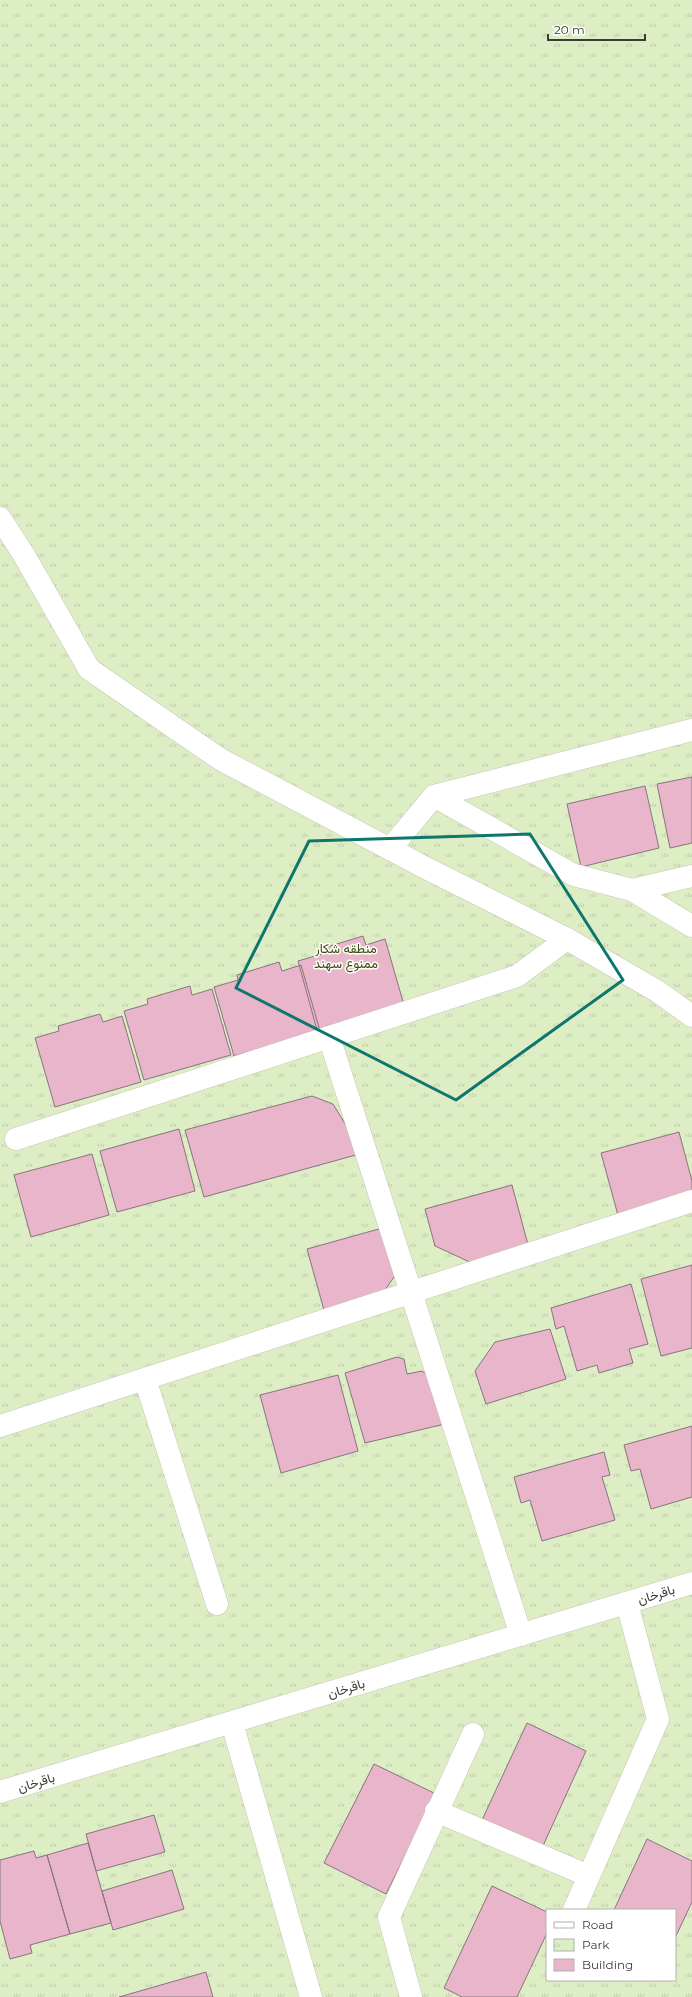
<svg xmlns="http://www.w3.org/2000/svg" width="692" height="1997" font-family="Montserrat,Vazirmatn,sans-serif">
<style>
.park{fill:url(#park-tufts);fill-rule:evenodd}
.building{fill:#e8b5cb;stroke:#86757c}
.lines{fill:none;stroke-linecap:round;stroke-linejoin:round}
.street-casing{stroke:#cac4b4;stroke-width:23}
.secondary-casing{stroke:#cac4b4;stroke-width:23}
.street{stroke:#fff;stroke-width:22}
.secondary{stroke:#fff;stroke-width:22}
.marked{fill:none;stroke:#0f766e;stroke-width:3;stroke-linejoin:round}
.labels{text-anchor:middle;stroke-width:3;stroke-linejoin:round;paint-order:stroke}
.park-label{font-size:13px;fill:#384d05;stroke:#fff}
.street-label{font-size:13px;fill:#3d3b34;stroke:#fff}
</style>
<defs>
<pattern id="park-tufts" width="24" height="20" patternUnits="userSpaceOnUse"><rect width="24" height="20" fill="#ddeec5"/><path d="M3 7l-1-3M5 7V3M7 7l1-3M15 17l-1-3M17 17v-4M19 17l1-3" fill="none" stroke="#bfcdaa"/></pattern>
</defs>
<rect width="100%" height="100%" fill="#faf4e3"/>
<path class="park" d="M0 0H692V1997H0ZM547 1910H675V1980H547Z"/>
<path class="building" d="M692 777V843L670 848 657 784Z
M645 786 659 848 581 867 567 804Z
M363 936 366 945 385 939 404 1005 317 1030 298 961 322 954 320 949Z
M279 962 282 971 301 965 320 1031 234 1056 214 987 238 980 237 975Z
M190 986 192 995 212 989 231 1055 144 1080 124 1011 148 1004 147 999Z
M100 1014 103 1022 122 1016 141 1082 55 1107 35 1038 59 1031 58 1026Z
M312 1096 333 1104 363 1153 204 1197 185 1130Z
M179 1129 195 1191 117 1212 100 1151Z
M679 1132 692 1181V1211L622 1230 601 1153Z
M92 1154 109 1215 31 1237 14 1175Z
M512 1185 531 1256 485 1269 435 1246 425 1209Z
M393 1225 404 1263 372 1308 327 1321 307 1249Z
M692 1265V1348L661 1356 641 1279Z
M631 1284 648 1344 629 1349 633 1363 599 1373 597 1365 577 1371 564 1326 556 1329 551 1308Z
M550 1329 566 1379 486 1404 475 1371 495 1342Z
M397 1357 404 1359 407 1374 422 1371 436 1382 449 1423 365 1443 345 1373Z
M338 1375 358 1451 281 1473 260 1395Z
M692 1426V1497L651 1509 640 1469 631 1471 624 1445Z
M604 1452 610 1475 602 1477 615 1520 542 1541 530 1500 521 1503 514 1477Z
M527 1723 586 1751 542 1848 482 1820Z
M374 1764 436 1794 386 1894 324 1863Z
M154 1815 165 1852 96 1871 86 1834Z
M647 1839 692 1861V1902L675 1938V1910H614Z
M88 1843 111 1923 70 1934 47 1855Z
M34 1851 36 1858 47 1855 70 1934 30 1945 32 1953 10 1959 0 1921V1860Z
M172 1870 184 1909 113 1930 102 1891Z
M492 1886 547 1912V1933L517 1997H462L444 1988Z
M206 1972 213 1997H119Z"/>
<g class="lines">
<defs>
<path id="street" d="M434 796 574 875 632 890 692 926
M390 849 434 796 692 730
M632 890 692 876
M329 1037 521 1635
M16 1139 517 976 567 939
M145 1379 217 1604
M0 1426 692 1201
M232 1723 311 1997
M436 1811 589 1876
M574 1910 658 1719 627 1603
M411 1997 389 1917 473 1734"/>
<path id="secondary" d="M0 518 24 555 89 669 220 759 422 866 567 939 657 991 692 1016
M0 1792 692 1583"/>
</defs>
<use href="#street" class="street-casing"/>
<use href="#secondary" class="secondary-casing"/>
<use href="#street" class="street"/>
<use href="#secondary" class="secondary"/>
</g>
<path class="marked" d="M530 834 623 980 456 1100 236 988 309 841Z"/>
<g class="labels">
<g class="park-label">
<text x="346" y="953">منطقه شکار<tspan x="346" dy="15">ممنوع سهند</tspan></text>
</g>
<g class="street-label">
<text transform="translate(656 1594) rotate(-17)" y="5">باقرخان</text>
<text transform="translate(346 1688) rotate(-17)" y="5">باقرخان</text>
<text transform="translate(36 1782) rotate(-17)" y="5">باقرخان</text>
</g>
</g>
<rect x="546" y="1909" width="130" height="72" fill="#ffffff" stroke="#b1b1ae"/>
<rect x="554" y="1922" width="20" height="6" fill="#ffffff" stroke="#b1b1ae"/>
<text x="582" y="1929" font-size="12" fill="#3d3b34">Road</text>
<rect x="554" y="1939" width="20" height="12" fill="url(#park-tufts)" stroke="#b1b1ae"/>
<text x="582" y="1949" font-size="12" fill="#3d3b34">Park</text>
<rect x="554" y="1959" width="20" height="12" fill="#e8b5cb" stroke="#b1b1ae"/>
<text x="582" y="1969" font-size="12" fill="#3d3b34">Building</text>
<path d="M548 34v6h97v-6" fill="none" stroke="#3d3b34" stroke-width="2"/>
<text x="554" y="34" font-size="12" fill="#3d3b34" stroke="#ffffff" stroke-width="3" paint-order="stroke">20 m</text>
</svg>
